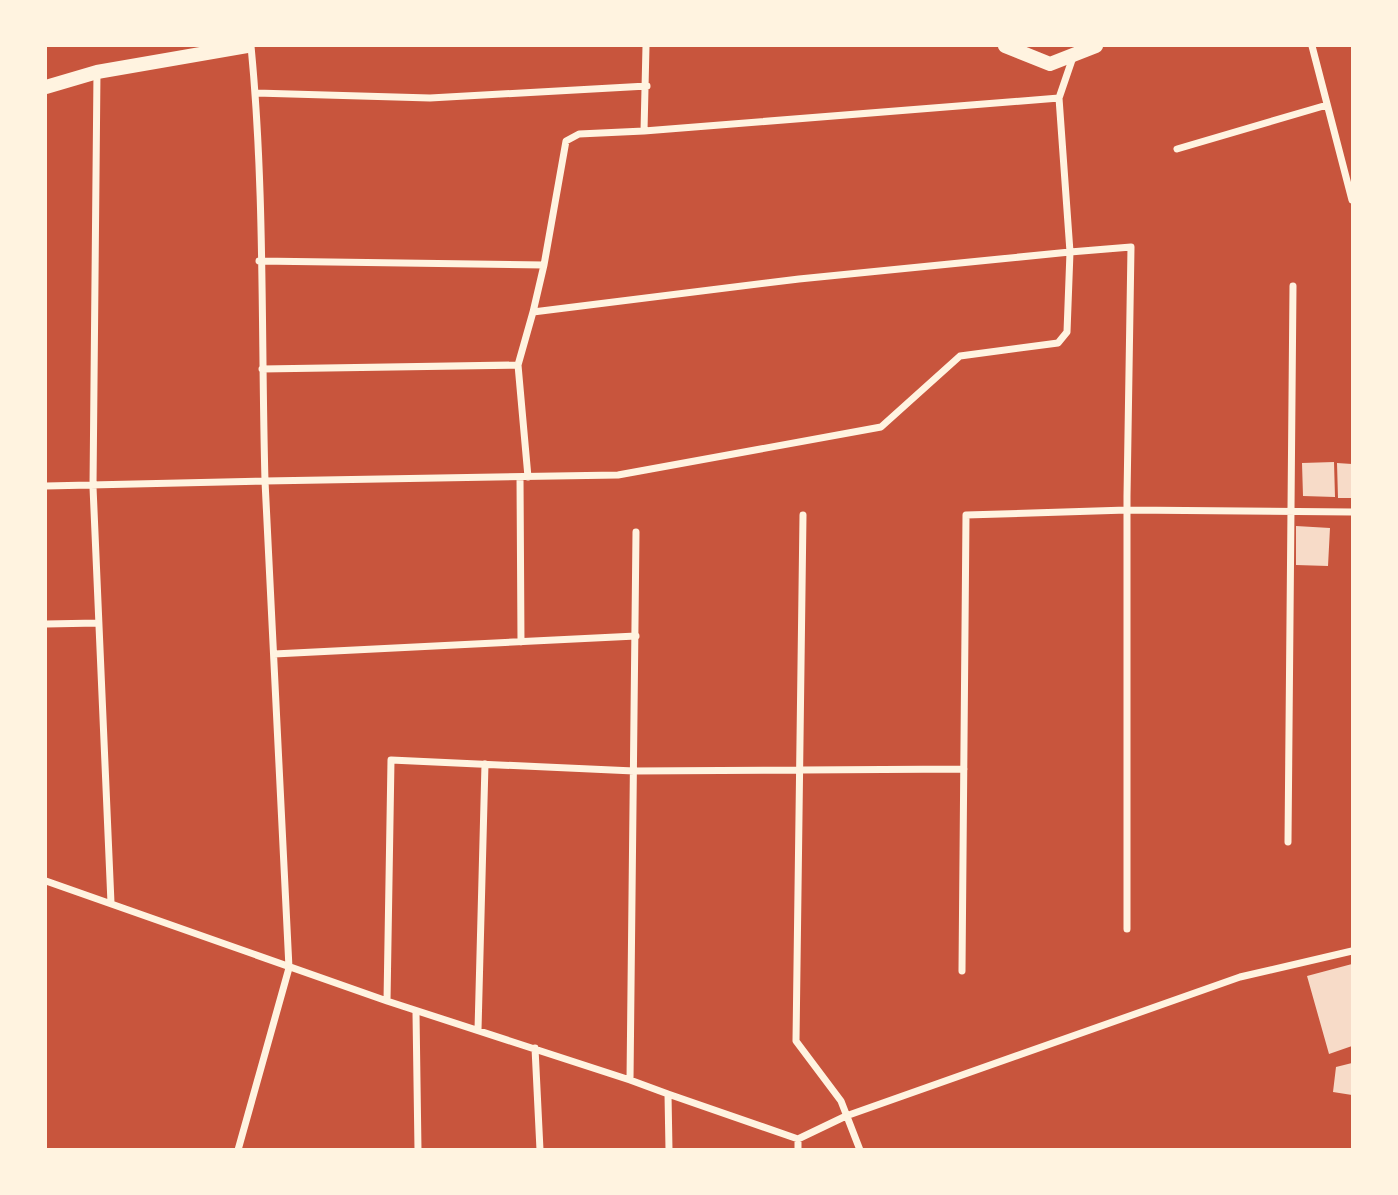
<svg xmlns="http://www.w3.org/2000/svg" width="1398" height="1195" font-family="'Noto Sans',sans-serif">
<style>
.building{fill:#f7dbc8}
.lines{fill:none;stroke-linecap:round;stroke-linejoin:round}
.minor{stroke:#fff3e0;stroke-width:7}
.secondary{stroke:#fff3e0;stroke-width:14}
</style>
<rect width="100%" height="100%" fill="#c8553d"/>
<path class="building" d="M1334 462 1335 497 1303 496 1302 463Z
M1337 463 1352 464V498H1338Z
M1296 526 1330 528 1328 566 1296 565Z
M1352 964V1046L1329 1054 1307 976Z
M1352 1063V1095L1333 1092 1336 1067Z"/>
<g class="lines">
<path class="minor" d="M251 46C265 190 261 337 265 481L618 475 881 427 960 356 1058 343 1067 332 1070 252 799 279 533 312 544 265 259 261
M646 46 644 131 1059 98
M1312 46 1352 200
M1073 57 1059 98 1070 252 1131 247 1127 496V929
M97 72 93 487 111 903
M256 93 430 98 647 86
M1177 149 1327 105
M544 265 566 141 579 134 644 131
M262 369 518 365
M520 477 521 642
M528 477 518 365 533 312
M46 486 265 481 289 968 238 1150
M803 515 796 1041 841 1101 860 1150
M636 532 630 1080 668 1094 669 1150
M46 624 98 623
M274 654 636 636
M1288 842 1293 286
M46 881 387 1001
M962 971 966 515 1127 510 1352 512
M416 1013 418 1150
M478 1030 485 764
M535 1048 540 1150
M630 1080 387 1001 391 760 634 771 964 769
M668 1094 798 1139V1150
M798 1139 846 1116 1240 977 1352 951"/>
<path class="secondary" d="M1005 46 1050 64 1096 46
M46 87 97 72 247 46"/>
</g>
<rect width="1398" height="1195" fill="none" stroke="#fff3e0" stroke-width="94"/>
</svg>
